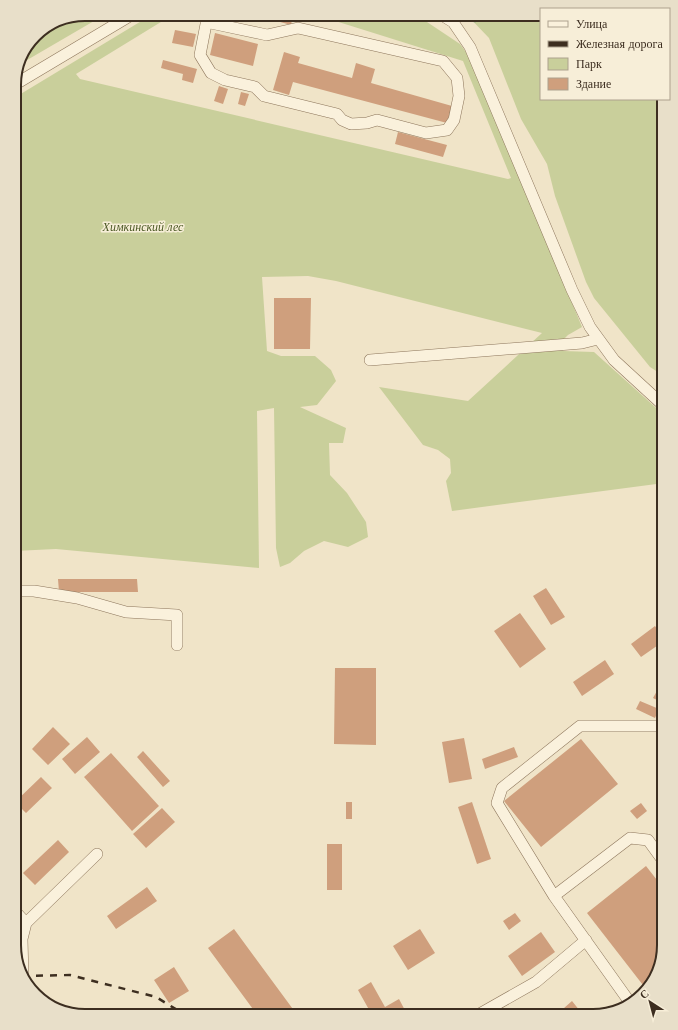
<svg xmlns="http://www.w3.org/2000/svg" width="678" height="1030" font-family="'Libre Baskerville',serif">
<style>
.green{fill:#c9cf9b}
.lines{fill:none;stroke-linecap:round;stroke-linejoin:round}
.stream{stroke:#6f938a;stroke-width:2.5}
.building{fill:#cf9f7d}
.minor-casing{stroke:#8d765c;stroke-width:12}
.minor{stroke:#faf1dc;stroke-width:11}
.rail{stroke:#3d2e20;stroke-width:2.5;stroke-dasharray:7 7;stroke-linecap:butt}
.labels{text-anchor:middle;stroke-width:3;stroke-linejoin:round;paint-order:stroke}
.park-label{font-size:12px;font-style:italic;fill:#4d5a26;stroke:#f7eed8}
.rim{fill:none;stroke:#3d2e20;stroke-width:2}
</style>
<rect width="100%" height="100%" fill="#f0e4c8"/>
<path class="green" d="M85 14H106L22 63 35 35 58 19Z
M153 14H174L76 74 80 79 508 179 511 178 463 61 313 14H408L421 18 460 44 472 60 582 327 568 335 560 343 563 351 594 352 664 415V483L452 511 446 481 451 473 450 459 438 450 423 445 379 387 468 401 542 333 336 281 308 276 262 277 267 351 281 356H315L331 370 336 381 317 405 300 407 346 428 343 443H329L330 475 347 493 366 522 368 537 348 547 324 541 304 551 290 563 280 567 276 548 274 408 257 411 259 568 56 549 14 551V98Z
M466 14H541V99H664V376L650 367 594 298 586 282 555 196 547 164 521 119 489 38Z"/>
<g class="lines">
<path class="stream" d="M459 14 467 20 475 21 496 14"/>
</g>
<path class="building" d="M221 14H241L239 20Z
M274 14H293L291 25 273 20Z
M175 30 196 34 193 47 172 43Z
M215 33 258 44 253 66 210 55Z
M284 52 300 57 298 63 352 78 356 63 375 69 371 83 452 106 447 123 293 82 289 95 273 90Z
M163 60 197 69 193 83 182 80 183 74 161 68Z
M219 86 228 89 223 104 214 101Z
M241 92 249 94 245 106 238 104Z
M398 132 447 145 443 157 395 144Z
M274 298H311L310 349H274Z
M58 579H137L138 592H59Z
M546 588 565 617 551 625 533 596Z
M520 613 546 649 520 668 494 631Z
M655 626 664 639V641L641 657 631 644Z
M605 660 614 674 582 696 573 682Z
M335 668H376V745L334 744Z
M662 682 664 683V701L663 703 653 698Z
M640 701 659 709 655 718 636 709Z
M53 727 70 744 48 765 32 749Z
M87 737 100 752 75 774 62 759Z
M464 738 472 779 449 783 442 742Z
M581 739 618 784 541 847 504 801Z
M514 747 518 757 485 769 482 759Z
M143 751 170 781 163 787 137 757Z
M111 753 159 806 132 831 84 777Z
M41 777 52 788 26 813 15 802Z
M346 802H352V819H346Z
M472 802 491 859 477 864 458 807Z
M641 803 647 811 637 819 630 811Z
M162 808 175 822 146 848 133 834Z
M58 840 69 852 35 885 23 873Z
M327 844H342V890H327Z
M646 866 664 889V946L654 981 646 989 587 913Z
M147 887 157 901 116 929 107 916Z
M515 913 521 921 509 930 503 921Z
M234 929 298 1016H258L208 948Z
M420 929 435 953 408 970 393 946Z
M541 932 555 952 522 976 508 956Z
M174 967 189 991 169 1003 154 980Z
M371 982 385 1007 399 999 408 1016H370L372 1015 358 990Z
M572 1001 584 1016H555Z"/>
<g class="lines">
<defs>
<path id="minor" d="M440 14 453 22 470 47 572 290 590 327 614 360 664 406
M206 22 267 35 298 28 443 61 457 78 459 96 454 120 447 130 426 133 377 120 367 123 351 124 342 120 337 114 264 96 255 87 225 80 211 73 200 55 208 14
M14 85 133 14
M370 360 582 343 598 339
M14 591H34L77 598 126 612 177 615V645
M554 896 630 838 648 840 664 862
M14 910 26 923
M23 978 22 939 26 923 97 854
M631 1004 554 896 497 803 502 788 580 726H664
M476 1016 536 982 586 940"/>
</defs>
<use href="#minor" class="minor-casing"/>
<use href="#minor" class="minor"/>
<path class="rail" d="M22 976 70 975 156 997 187 1016"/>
</g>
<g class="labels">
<g class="park-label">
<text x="143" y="231">Химкинский лес</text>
</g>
</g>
<path d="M0 0H678V1030H0ZM85 21H593A64 64 0 0 1 657 85V945A64 64 0 0 1 593 1009H85A64 64 0 0 1 21 945V85A64 64 0 0 1 85 21Z" fill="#e8dfc9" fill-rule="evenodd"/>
<path class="rim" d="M85 21H593A64 64 0 0 1 657 85V945A64 64 0 0 1 593 1009H85A64 64 0 0 1 21 945V85A64 64 0 0 1 85 21Z"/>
<rect x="540" y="8" width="130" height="92" fill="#f7eed8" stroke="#ada18e"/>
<rect x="548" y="21" width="20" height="6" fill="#faf1dc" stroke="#ada18e"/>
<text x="576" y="28" font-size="12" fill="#3d2e20">Улица</text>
<rect x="548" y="41" width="20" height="6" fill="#3d2e20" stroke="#ada18e"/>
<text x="576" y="48" font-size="12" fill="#3d2e20">Железная дорога</text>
<rect x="548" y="58" width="20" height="12" fill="#c9cf9b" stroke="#ada18e"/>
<text x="576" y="68" font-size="12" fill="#3d2e20">Парк</text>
<rect x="548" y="78" width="20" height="12" fill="#cf9f7d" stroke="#ada18e"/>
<text x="576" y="88" font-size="12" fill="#3d2e20">Здание</text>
<g transform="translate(650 1002) rotate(324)" stroke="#f7eed8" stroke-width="3" paint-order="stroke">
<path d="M0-3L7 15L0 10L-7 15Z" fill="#3d2e20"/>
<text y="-6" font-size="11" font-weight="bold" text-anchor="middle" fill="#3d2e20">С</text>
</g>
</svg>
